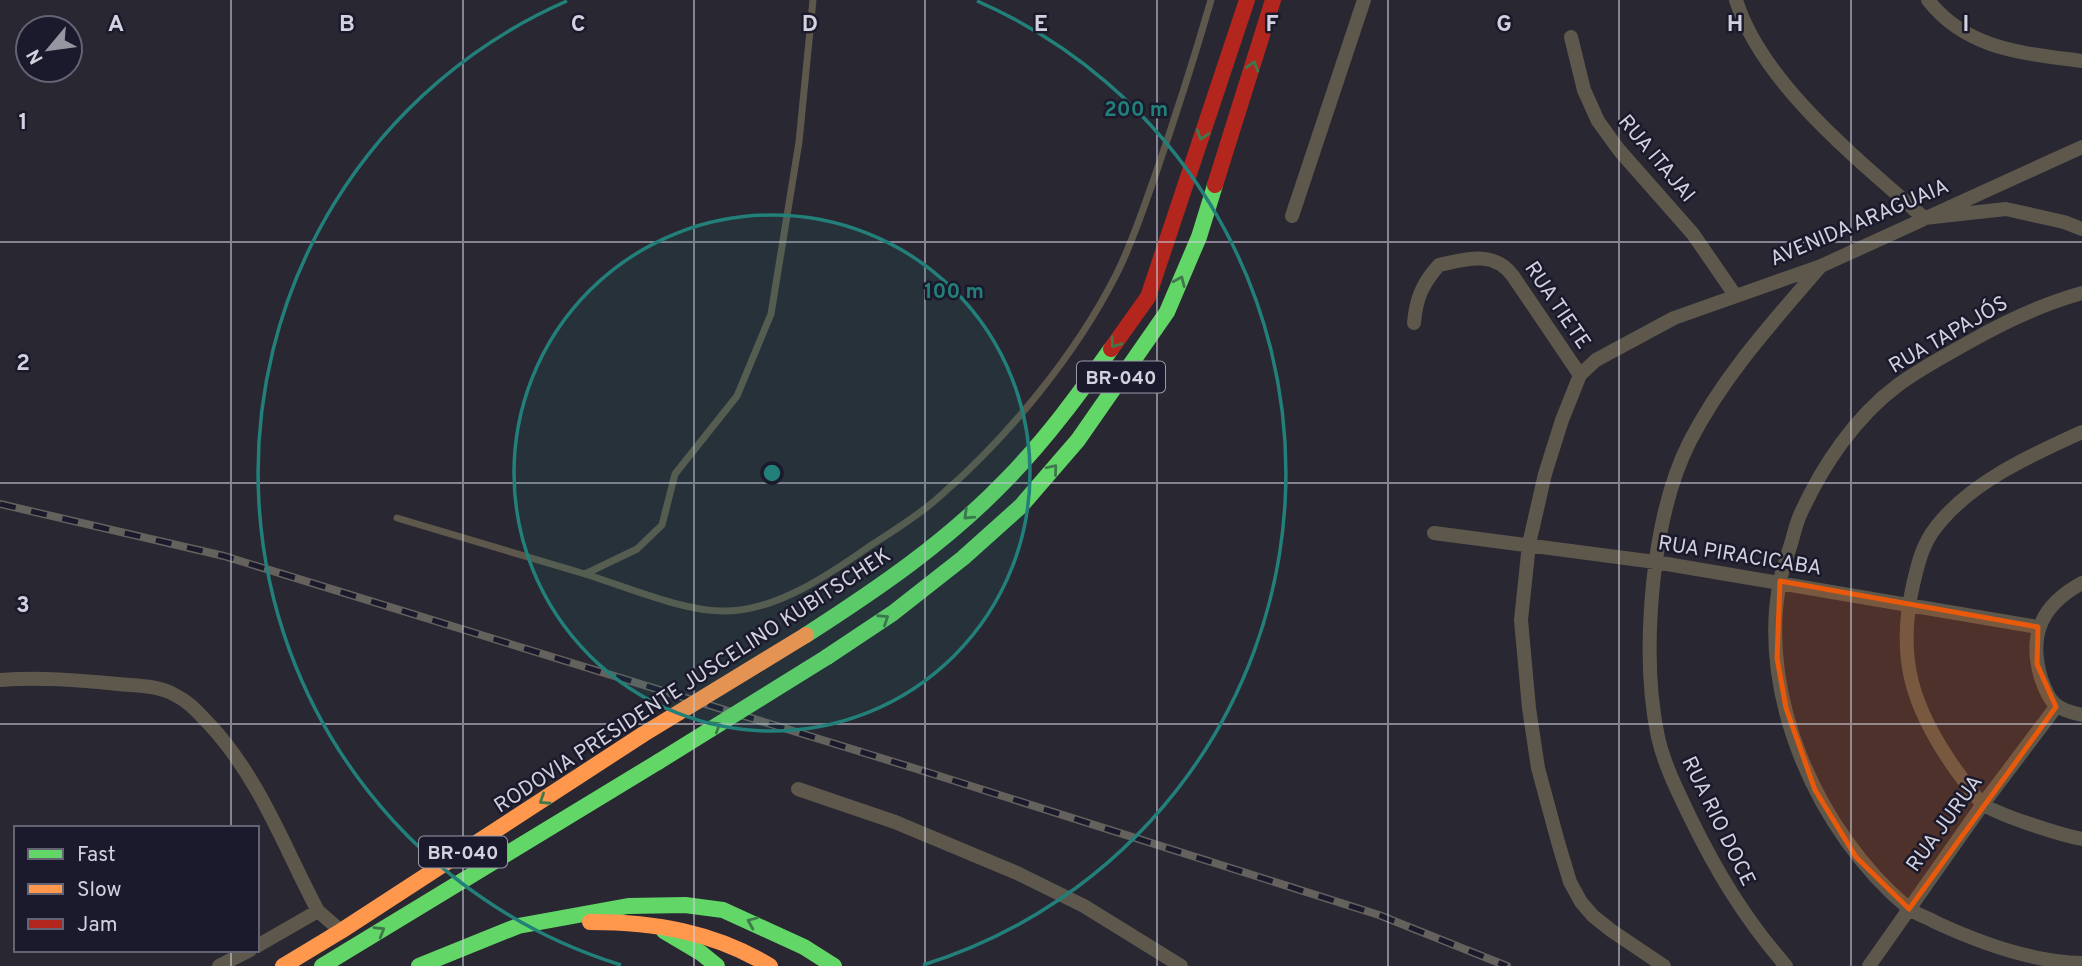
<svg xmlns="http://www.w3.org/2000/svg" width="2082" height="966" font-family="Overpass,sans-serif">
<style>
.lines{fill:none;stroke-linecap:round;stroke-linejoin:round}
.lane{stroke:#5d584b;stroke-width:7}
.street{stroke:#5d584b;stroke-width:14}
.fast{stroke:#63d668;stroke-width:16}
.slow{stroke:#ff974d;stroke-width:16}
.jam{stroke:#b3261e;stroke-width:16}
.rail-casing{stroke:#65625e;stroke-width:8}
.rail{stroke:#1b192c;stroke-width:5;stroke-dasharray:16;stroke-linecap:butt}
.fast-bridge{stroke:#63d668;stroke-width:16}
.slow-bridge{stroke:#ff974d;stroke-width:16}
.oneway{stroke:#3f784a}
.marked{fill:#e8590c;fill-opacity:0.2;stroke:#e8590c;stroke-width:5;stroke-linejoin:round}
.grid{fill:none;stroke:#d2d1de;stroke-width:2;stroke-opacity:0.55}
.ring{fill:none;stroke:#227f79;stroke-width:3.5}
.labels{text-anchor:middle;stroke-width:5;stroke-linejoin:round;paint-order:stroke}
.shield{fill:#1b192c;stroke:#9b9aa9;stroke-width:2}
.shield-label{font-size:19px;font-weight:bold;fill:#d2d1de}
.street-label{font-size:21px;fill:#d2d1de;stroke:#1b192c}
.grid-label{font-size:23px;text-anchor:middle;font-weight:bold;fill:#d2d1de;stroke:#1b192c;stroke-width:5;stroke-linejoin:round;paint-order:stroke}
.centre{fill:#227f79;stroke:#1b192c;stroke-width:3.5}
.ring-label{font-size:21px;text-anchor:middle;font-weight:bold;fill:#227f79;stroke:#1b192c;stroke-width:5;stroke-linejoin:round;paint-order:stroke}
</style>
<rect width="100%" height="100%" fill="#282732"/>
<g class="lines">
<path class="lane" d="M397 518 585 574 637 549 662 525 675 474 737 396 771 314 799 142 813 0
M585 574C627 587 684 612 727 611 778 610 830 574 870 546 893 531 918 516 939 497 1007 438 1075 356 1116 275 1132 244 1143 209 1155 176 1175 118 1194 59 1211 0"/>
<path class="street" d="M1736 0C1762 84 1860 161 1924 218L2006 209 2064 222 2082 229
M1928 0C1967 50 2023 53 2082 61
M1571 37 1584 90 1598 121 1619 150 1693 234 1735 295
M1292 216 1364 0
M2082 293C2043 304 2006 321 1971 341 1946 355 1921 368 1898 385 1855 417 1822 466 1800 515 1795 526 1793 539 1789 550 1786 560 1782 571 1780 581 1757 697 1819 833 1907 907 1915 914 1926 917 1935 922 1980 943 2032 962 2082 963
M1414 323C1416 299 1422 284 1439 265 1466 259 1494 250 1513 276L1580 375
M2082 432C2031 455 1971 482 1936 527 1922 545 1918 564 1913 585 1896 659 1913 709 1956 770 1964 780 1972 794 1982 803 1996 815 2062 835 2082 839
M1434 533 1655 562 2038 627
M2082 583C2042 605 2028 634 2041 678 2050 704 2055 709 2082 715
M0 680C40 677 78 680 118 684 137 686 157 685 175 695 190 702 200 715 211 726 261 781 284 847 318 911
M798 789 895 822 1017 873 1084 906 1181 966
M257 946 318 911 341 931
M219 966 250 950
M1664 966 1612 931 1593 916 1581 902 1570 882 1558 842 1538 768 1529 708 1521 620 1529 544 1545 474 1562 420 1580 375 1596 360 1674 318 1821 266 2082 147
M1786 966C1745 919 1716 871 1689 815 1677 790 1664 764 1658 737 1647 686 1648 635 1653 584 1658 535 1668 484 1690 441 1724 375 1772 323 1820 267
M1869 966 1983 804 2056 707"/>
<path class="fast" d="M806 635C879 588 948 541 1008 478 1047 438 1079 394 1111 349
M827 657 893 613 963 558 1021 506 1078 440 1167 312 1199 237 1215 185
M664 931 701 953 717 966
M322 966 658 762
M419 966 518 926 628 906 685 905 723 910 804 947 834 966"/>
<path class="slow" d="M590 922C655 922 714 932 770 966
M283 966 341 931 642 735"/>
<path class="jam" d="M1215 185 1273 0
M1111 349 1148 297 1247 0"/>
<defs>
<path id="rail" d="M0 504 224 556 933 774 1379 915 1507 966"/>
</defs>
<use href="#rail" class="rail-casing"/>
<use href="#rail" class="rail"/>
<path class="fast-bridge" d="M658 762 827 657"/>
<path class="slow-bridge" d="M642 735 806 635"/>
</g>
<defs><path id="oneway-chevron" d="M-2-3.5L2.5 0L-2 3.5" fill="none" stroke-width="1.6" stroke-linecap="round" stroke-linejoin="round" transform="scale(1.75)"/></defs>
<g class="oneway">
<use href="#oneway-chevron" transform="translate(1253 66) rotate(-73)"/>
<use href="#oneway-chevron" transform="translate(1202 135) rotate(108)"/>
<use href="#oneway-chevron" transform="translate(1180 281) rotate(-67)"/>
<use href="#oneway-chevron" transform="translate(1115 343) rotate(126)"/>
<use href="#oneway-chevron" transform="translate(1053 469) rotate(-50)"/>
<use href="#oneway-chevron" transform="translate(968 515) rotate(137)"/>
<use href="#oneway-chevron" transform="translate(884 619) rotate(-33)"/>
<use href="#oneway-chevron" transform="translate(716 726) rotate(-32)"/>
<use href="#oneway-chevron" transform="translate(544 800) rotate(147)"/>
<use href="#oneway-chevron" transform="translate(752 922) rotate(-157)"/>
<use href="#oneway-chevron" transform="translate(380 931) rotate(-31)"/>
</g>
<path class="marked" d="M1780 581 2038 627 2037 664 2056 707 1909 909 1856 857 1815 790 1786 708 1777 658Z"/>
<path class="grid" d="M231 0V828M463 0V966M694 0V966M925 0V966M1157 0V966M1388 0V966M1619 0V966M1851 0V966M0 242H2082M0 483H2082M0 724H2082M231 950V966"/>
<circle cx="772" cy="473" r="258" fill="#227f79" fill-opacity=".12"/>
<g class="ring">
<circle cx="772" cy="473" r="258"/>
<path d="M621 965A515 515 0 0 1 567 1M977 1A515 515 0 0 1 923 965"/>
</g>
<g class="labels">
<g class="shield">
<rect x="1077" y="361.5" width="88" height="31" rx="5"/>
<rect x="419" y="836.5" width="88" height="31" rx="5"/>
</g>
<g class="shield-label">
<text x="1121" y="384">BR-040</text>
<text x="463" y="859">BR-040</text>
</g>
<g class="street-label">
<text transform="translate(1657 158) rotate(50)" y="7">RUA ITAJAI</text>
<text transform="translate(1859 222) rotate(-23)" y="7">AVENIDA ARAGUAIA</text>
<text transform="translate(1558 305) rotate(56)" y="7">RUA TIETE</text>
<text transform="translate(1948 334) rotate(-30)" y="7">RUA TAPAJÓS</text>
<text transform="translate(1740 555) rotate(9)" y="7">RUA PIRACICABA</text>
<text transform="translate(692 680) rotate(-33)" y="7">RODOVIA PRESIDENTE JUSCELINO KUBITSCHEK</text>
<text transform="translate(1719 821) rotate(64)" y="7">RUA RIO DOCE</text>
<text transform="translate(1944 823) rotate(-54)" y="7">RUA JURUA</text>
</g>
</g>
<g class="grid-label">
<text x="116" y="31">A</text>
<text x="347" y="31">B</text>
<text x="578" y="31">C</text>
<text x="810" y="31">D</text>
<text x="1041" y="31">E</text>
<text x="1272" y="31">F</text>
<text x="1504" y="31">G</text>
<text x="1735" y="31">H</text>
<text x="1966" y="31">I</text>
<text x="23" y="129">1</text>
<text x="23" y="370">2</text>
<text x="23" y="612">3</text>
</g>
<circle cx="772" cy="473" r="10" class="centre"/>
<g class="ring-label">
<text x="1136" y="116">200 m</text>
<text x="954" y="298">100 m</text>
</g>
<rect x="14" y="826" width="245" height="126" fill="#1b192c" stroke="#646373" stroke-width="2"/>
<rect x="28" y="849" width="35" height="10" fill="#63d668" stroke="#646373" stroke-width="2"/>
<text x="77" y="861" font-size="21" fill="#d2d1de">Fast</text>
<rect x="28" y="884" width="35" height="10" fill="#ff974d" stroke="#646373" stroke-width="2"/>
<text x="77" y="896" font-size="21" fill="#d2d1de">Slow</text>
<rect x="28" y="919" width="35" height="10" fill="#b3261e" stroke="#646373" stroke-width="2"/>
<text x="77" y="931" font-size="21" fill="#d2d1de">Jam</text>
<g transform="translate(49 49) rotate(241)"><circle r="33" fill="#1b192c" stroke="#646373" stroke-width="2"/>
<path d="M0-5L12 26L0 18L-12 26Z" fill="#9696a2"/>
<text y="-10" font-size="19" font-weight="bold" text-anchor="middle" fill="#d2d1de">N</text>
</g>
</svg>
